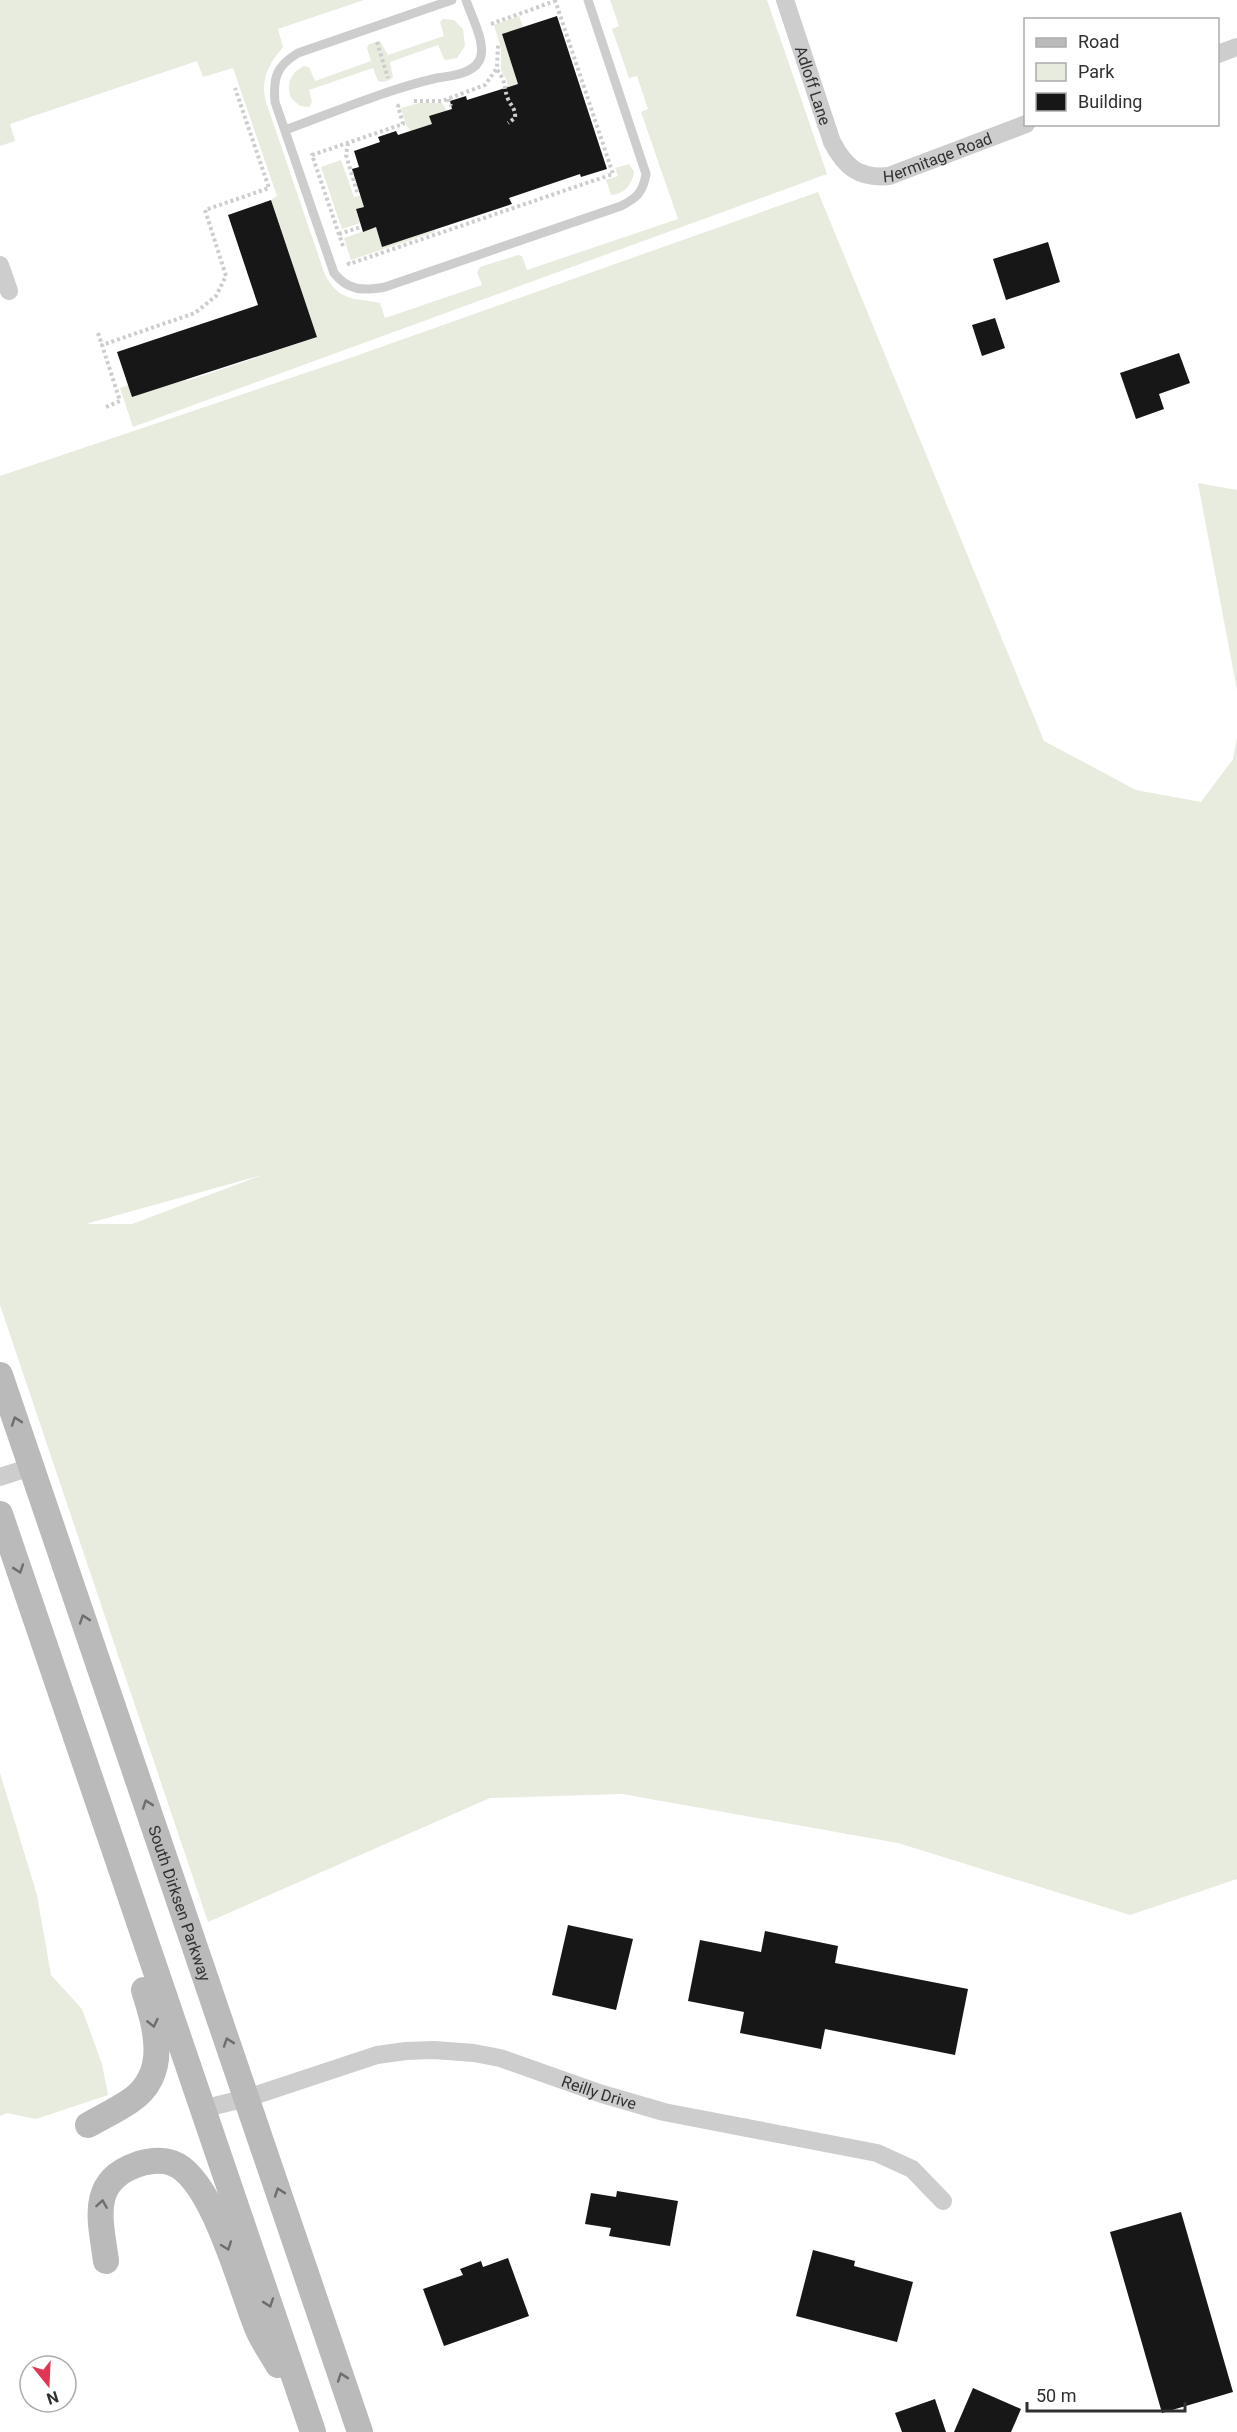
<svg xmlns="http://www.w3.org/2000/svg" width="1237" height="2432" font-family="Roboto,sans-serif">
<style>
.green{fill:#e7ecde;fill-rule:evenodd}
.building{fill:#171717}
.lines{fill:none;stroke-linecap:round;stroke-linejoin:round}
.path{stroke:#cdcdcd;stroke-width:4;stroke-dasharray:3 3;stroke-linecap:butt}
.service{stroke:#cdcdcd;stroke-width:9}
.minor{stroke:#cdcdcd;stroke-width:18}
.secondary{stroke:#bababa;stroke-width:26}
.oneway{stroke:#6e6e6e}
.labels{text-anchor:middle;stroke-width:6;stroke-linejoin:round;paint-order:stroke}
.street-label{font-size:16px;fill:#303030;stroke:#fff}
</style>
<rect width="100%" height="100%" fill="#fff"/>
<path class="green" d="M0 0H364L278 29 283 47C269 64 260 78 266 102L325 275C341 303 353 297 380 303L385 318 482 285 477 272 480 267 518 255 522 256 527 270 678 219 641 112 648 109 637 76 629 78 612 29 619 26 610 0H767L827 174 133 427 120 388 128 385 185 378 187 381 317 337 271 200 277 196 233 68 203 77 197 61 10 124 15 141 0 146Z
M519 16 523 27 502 35 534 131 508 90 507 81 501 70V48L494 25Z
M443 19 454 20 463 29 465 46 457 58 447 60 444 59 438 45 390 62 393 78 384 82 378 81 373 68 309 90 312 102 309 107 300 106 291 98C286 84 290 73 304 66L309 67 315 81 371 61 367 48 369 44 380 41 388 55 444 36 440 22Z
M419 103H442L447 111 433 128 413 134 406 125 401 108Z
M341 160 354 197 363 195 367 206 356 209 360 223 342 229 321 167Z
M629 164 634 172C632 184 625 194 611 195L606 180 618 176 615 168Z
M818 192 1044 741 1136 790 1201 802 1233 759 1237 737V1879L1130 1915 898 1843 622 1794 490 1798 208 1922 0 1305V476L350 358ZM262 1175 132 1224H88L89 1223Z
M376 227 382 247 435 230V232L351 260 344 238Z
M1198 483 1237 490V690Z
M0 1773 37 1895 51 1975 82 2009 102 2064 108 2095 36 2119 7 2113 0 2116Z"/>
<path class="building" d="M557 16 607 169 581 177 580 174 509 198 512 204 382 247 376 227 363 232 356 209 364 207 352 169 359 167 354 151 380 142 378 137 396 131 398 135 432 124 429 116 452 109 450 101 466 96 467 100 518 84 502 34Z
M271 200 317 337 132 397 117 352 258 305 228 215Z
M1048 242 1060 282 1006 300 993 259Z
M995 318 1005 348 982 356 972 325Z
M1179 353 1190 383 1159 394 1164 409 1136 419 1120 373Z
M568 1925 633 1939 616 2010 552 1995Z
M765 1931 838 1946 835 1963 968 1989 955 2055 825 2029 821 2049 740 2033 744 2012 688 2001 700 1940 761 1952Z
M617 2191 678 2201 670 2246 609 2236 611 2228 585 2224 591 2193 616 2197Z
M1181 2212 1233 2392 1162 2413 1110 2232Z
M813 2250 855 2261 854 2266 913 2282 897 2342 796 2316Z
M508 2258 529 2316 444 2346 423 2289 463 2275 460 2269 481 2261 483 2267Z
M973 2388 1021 2409 1011 2432H954Z
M935 2399 946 2432H902L895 2413Z"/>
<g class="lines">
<path class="path" d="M491 24 555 1
M377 42 388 78
M497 70C507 82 503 87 508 99 511 106 516 109 515 118L508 123
M448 99 451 106
M414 101H442L485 85 497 68 498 45
M348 143 346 155 358 195
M339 234 361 227
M343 246 312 155 403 124 398 106 401 105
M348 262 349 264 613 174 555 0
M98 333 102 345
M106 407 120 401 102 345 195 313 216 296 226 276 205 210 269 188 235 88"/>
<path class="service" d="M452 0 298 53C276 66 273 78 275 102L334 273C348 291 364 291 385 287L621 206C637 198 643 192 646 174L588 0
M285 130C335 112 385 90 437 78 450 76 472 74 479 61 488 46 471 16 466 0"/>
<g class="minor">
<path id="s1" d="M785 0 832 142C845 167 859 179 889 176L1026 124"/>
<path d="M1218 54 1237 47"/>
<path d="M0 265 9 291"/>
<path d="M0 1477 31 1467"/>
<path id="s2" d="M202 2109 247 2098 377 2055 406 2051 434 2050 474 2053 500 2058 602 2094 664 2112 877 2153 912 2169 943 2201"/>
</g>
<g class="secondary">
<path id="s3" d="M0 1375 360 2432"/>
<path d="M0 1514 313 2432"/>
<path d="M88 2125C102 2117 117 2110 130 2101 170 2074 156 2028 144 1990"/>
<path d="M106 2261C101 2222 88 2182 136 2165 146 2161 161 2159 172 2163 213 2177 241 2290 258 2330 263 2342 272 2354 278 2365"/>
</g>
</g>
<defs><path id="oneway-chevron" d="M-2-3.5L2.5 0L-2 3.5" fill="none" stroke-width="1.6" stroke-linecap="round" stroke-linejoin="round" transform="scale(1.5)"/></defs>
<g class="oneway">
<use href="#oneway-chevron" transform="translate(16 1421) rotate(-109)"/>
<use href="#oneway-chevron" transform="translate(19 1569) rotate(71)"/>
<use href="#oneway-chevron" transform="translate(84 1619) rotate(-109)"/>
<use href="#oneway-chevron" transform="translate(147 1804) rotate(-109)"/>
<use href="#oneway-chevron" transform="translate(153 2023) rotate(77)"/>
<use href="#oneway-chevron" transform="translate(228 2042) rotate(-109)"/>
<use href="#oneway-chevron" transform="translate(279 2192) rotate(-109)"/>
<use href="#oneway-chevron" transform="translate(102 2204) rotate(-81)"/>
<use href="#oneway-chevron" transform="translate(227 2246) rotate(70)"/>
<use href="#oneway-chevron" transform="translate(269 2303) rotate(71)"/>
<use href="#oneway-chevron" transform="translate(342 2377) rotate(-109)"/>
</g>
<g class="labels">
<g class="street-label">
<text dy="6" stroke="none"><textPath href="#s1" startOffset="90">Adloff Lane</textPath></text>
<text dy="6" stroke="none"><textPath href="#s1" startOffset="273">Hermitage Road</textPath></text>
<text dy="6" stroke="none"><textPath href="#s3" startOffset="558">South Dirksen Parkway</textPath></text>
<text dy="6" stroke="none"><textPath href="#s2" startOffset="412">Reilly Drive</textPath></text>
</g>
</g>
<rect x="1024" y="18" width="195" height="108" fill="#ffffff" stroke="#acacac" stroke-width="1.5"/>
<rect x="1036" y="38" width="30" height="9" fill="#bababa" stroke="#acacac" stroke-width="1.5"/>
<text x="1078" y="48" font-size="18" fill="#303030">Road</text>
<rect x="1036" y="63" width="30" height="18" fill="#e7ecde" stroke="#acacac" stroke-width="1.5"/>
<text x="1078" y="78" font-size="18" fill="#303030">Park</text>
<rect x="1036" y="93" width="30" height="18" fill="#171717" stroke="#acacac" stroke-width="1.5"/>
<text x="1078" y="108" font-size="18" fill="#303030">Building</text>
<g transform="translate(48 2384) rotate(162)"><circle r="28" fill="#ffffff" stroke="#acacac" stroke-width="1.5"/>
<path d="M0-4.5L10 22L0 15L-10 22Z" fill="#e03854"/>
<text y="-9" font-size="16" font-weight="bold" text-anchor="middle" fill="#303030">N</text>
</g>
<path d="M1027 2402v9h158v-9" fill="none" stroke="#303030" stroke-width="3"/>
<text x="1036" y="2402" font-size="18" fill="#303030" stroke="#ffffff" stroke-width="4.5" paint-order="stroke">50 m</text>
</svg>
